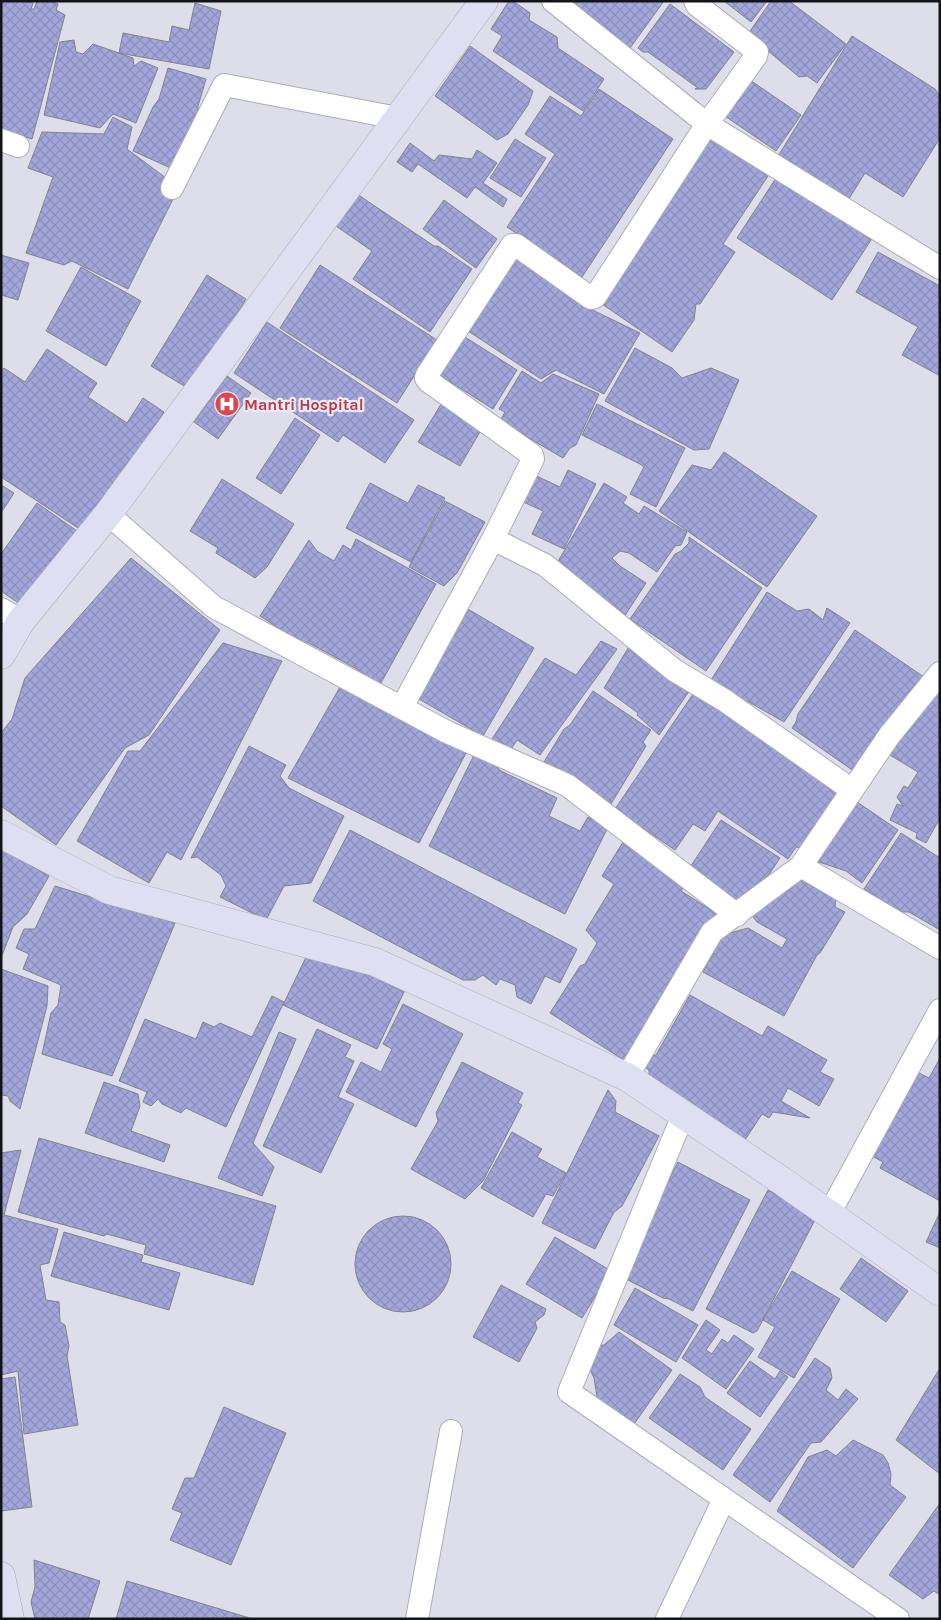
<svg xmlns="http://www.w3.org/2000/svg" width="941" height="1620" font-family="Karla,sans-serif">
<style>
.building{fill:url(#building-cross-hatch);stroke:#81828c}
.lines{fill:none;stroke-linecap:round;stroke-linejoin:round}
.street-casing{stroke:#abacb7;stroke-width:24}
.secondary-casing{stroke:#abacb7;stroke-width:29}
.street{stroke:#fff;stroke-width:22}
.secondary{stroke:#dfdff2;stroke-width:28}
.labels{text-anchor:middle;stroke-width:4.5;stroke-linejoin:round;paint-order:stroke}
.health-label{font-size:16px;font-weight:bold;fill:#be3a42;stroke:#eaebf7;text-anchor:start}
</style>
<defs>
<pattern id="building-cross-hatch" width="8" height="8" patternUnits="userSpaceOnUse" patternTransform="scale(1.25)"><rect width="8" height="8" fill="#a3a6da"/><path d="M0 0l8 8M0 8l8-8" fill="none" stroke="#8b8eba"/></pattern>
</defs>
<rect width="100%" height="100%" fill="#dddee9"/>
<path class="building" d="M1 1H28L33 3 31 9H34L37 1H51L58 4 56 10 65 15 32 139 1 129Z
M509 1H513L530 13 529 20 557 37 558 48 604 79 583 111 493 51 502 36 491 29Z
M565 1H664L630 48Z
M724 1H767L751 22Z
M771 1H789L846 44 817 83 807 76 799 77 748 34Z
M195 3 221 11 209 69 119 53 123 33 169 42 172 26 189 30Z
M670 4 734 52 706 89H695L698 88 648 52H643L638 48Z
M852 36 935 89 940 96V138L903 197 865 173 845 205 775 161Z
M74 40 76 52 83 54 93 44 133 58 134 66 141 61 158 68 136 123 113 114 100 128 44 115 60 42Z
M470 46 533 91 528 105 508 134 497 140 435 96Z
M168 68 206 79 198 106V120L175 170 133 151 153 107 159 99Z
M747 78 801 115 776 151 722 114Z
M599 89 673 139 582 277 507 227 555 154 525 134 550 96 581 116Z
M113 117 132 127 127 149 166 178 174 197 128 289 72 261 64 265 26 253 53 177 28 168 42 132 104 134Z
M714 131 772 170 723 244 735 252 700 304H696L694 320 672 352 599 302Z
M515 139 546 158 521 197 490 178Z
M410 143 434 161 439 155 472 159 477 150 497 163 483 183 507 199 503 207 475 187 467 198 418 164 412 172 397 162Z
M778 175 873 237 832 300 737 238Z
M357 194 434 246H438L472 269 430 332 353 279 372 251 336 226Z
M444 200 497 239 476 268 423 229Z
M878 252 940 286V376L902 355 918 327 856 292Z
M1 255 29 263 18 300 1 295Z
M513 256 580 304 640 333 604 394 556 370 541 379 465 329Z
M320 265 437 340 397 403 280 328Z
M81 267 141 301 106 366 46 331Z
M207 275 246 299 191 390 151 366Z
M267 322 414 420 385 463 343 435 338 442 234 373Z
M457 332 517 370 493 409 433 371Z
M635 348 672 368 682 378 711 368 739 380 709 449 694 450 605 401Z
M47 349 97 383 88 397 127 423 143 398 164 412 84 532 1 477V372L4 368 25 382Z
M522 371 541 383 553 374 599 394 576 445 570 448 563 458 500 421 505 412 499 409Z
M227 376 251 393 218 439 194 422Z
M443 401 484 425 460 466 418 442Z
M597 404 685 448 656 507 630 494 644 467 640 464 582 435Z
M295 418 320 435 281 494 256 478Z
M724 452 817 516 767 587 659 511 692 465 711 470Z
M568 470 596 484 564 549 532 534 543 511 517 499 530 473 560 487Z
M222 479 294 524 267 567 255 578 216 553 218 548 190 531Z
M370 483 408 503 418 485 445 498 411 562 346 528Z
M604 483 627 497 623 503 639 514 644 506 687 532 681 545 675 546 657 572 629 553 620 551 612 558 620 566 646 583 624 617 557 563Z
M1 485 14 493 1 513Z
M445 501 485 522 457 573 444 586 409 567Z
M37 503 80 533 27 609 1 591V554Z
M689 537 762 588 706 671 630 619 675 554 681 551 689 543Z
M356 539 436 584 377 690 357 679V669L307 642 302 643 260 616 309 540 317 551 334 561 343 545 351 550Z
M131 558 220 630 149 735 125 748 56 845 1 806V733L12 719 25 678Z
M767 592 797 611 809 609 823 620 827 608 850 623 784 722 749 702H744L711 680Z
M466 608 534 648 483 736 412 695Z
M855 630 924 677 858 774 792 728 796 722 798 714Z
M601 641 617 649 540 755 517 740 510 751 492 739 545 658 576 675Z
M223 643 282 661 181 860 167 852 149 883 77 841 128 751H140Z
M630 645 692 687 659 735 637 715 638 713 604 688Z
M940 674V818L926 843 916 838 917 833 890 820 897 804 903 806 897 797 904 786 908 788 918 772 890 755Z
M340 687 466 753 419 843 288 778Z
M593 691 651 730 643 742 646 746 611 804 544 762 564 729 570 725Z
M693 694 709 698 845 792 806 849 796 847 788 859 718 811 705 831 693 824 675 850 615 809Z
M249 746 286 765 280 776 289 788 344 816 311 883 284 886 266 920 220 897 226 886 221 875 197 857 191 858Z
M477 749 501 771 557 798 549 816 580 831 588 817 608 827 565 914 429 846Z
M857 802 898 830 862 883 846 871 816 861Z
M721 820 780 858 754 897 731 905 687 872Z
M350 830 577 949 560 983 545 976 531 1004 517 997 515 985 500 979 496 985 483 975 475 980H463L313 901Z
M901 833 940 858V930L909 912H900L864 889Z
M623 842 687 882 681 891 719 915 627 1062 550 1013 580 966 585 964 597 943 586 930 614 884 602 876Z
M1 848 49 876 27 914 13 927 1 958Z
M797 876 836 896 835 907 845 912 820 953 817 955 784 1016 703 972 723 935 748 928 782 948 787 939 757 922 750 913Z
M55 886 175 923 112 1076 42 1054 51 1013 58 1005 61 985 23 969 29 954 16 948 24 929H35Z
M308 953 331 957 370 976 372 973 388 980 389 985 404 992 377 1049 283 1005Z
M1 969 48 986 47 1006 20 1109 10 1101 8 1096 1 1095Z
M690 995 762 1036 768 1026 827 1060 820 1072 834 1079 819 1106 788 1088 781 1101 810 1118 773 1112 769 1118 762 1114 745 1140 649 1080V1070L642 1065 648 1056 656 1055Z
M272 996 284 1002 226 1127 186 1108 181 1113 162 1104 158 1099 151 1106 143 1102 147 1092 119 1081 145 1019 196 1039 203 1022 214 1027 220 1023 252 1037Z
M403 1004 463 1034 416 1127 346 1092 361 1062 381 1072 392 1049 383 1044Z
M317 1029 351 1045 345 1057 354 1061 338 1097 354 1104 321 1173 263 1146Z
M279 1032 296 1039 253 1143 274 1167 262 1196 218 1178Z
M940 1058V1201L880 1168 883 1162 870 1155 915 1071 929 1078Z
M462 1062 523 1093 518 1103 522 1105 483 1181 465 1199 411 1169 438 1121 436 1113Z
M104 1082 138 1094 140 1106 131 1131 170 1145 164 1162 85 1133Z
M608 1090 616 1101 615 1112 659 1136 622 1206 614 1212 595 1249 542 1223Z
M512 1132 542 1149 537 1157 566 1173 553 1196 546 1194 533 1217 481 1188Z
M39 1138 276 1206 253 1285 144 1254 146 1245 107 1234 104 1236 18 1212Z
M21 1150 4 1215 58 1229 49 1263 40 1265 46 1300 59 1302 60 1322 65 1325 69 1346 67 1356 78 1425 24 1434 18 1371 1 1375V1153Z
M678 1162 750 1200 693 1311 669 1299 663 1298 622 1277 629 1257Z
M768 1190 817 1216 757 1331 753 1333 706 1309Z
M940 1212V1248L926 1242Z
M355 1264a48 48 0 1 1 96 0a48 48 0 1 1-96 0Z
M64 1232 143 1255 141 1262 180 1273 169 1310 51 1276Z
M555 1237 611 1271 582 1318 526 1284Z
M861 1258 908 1291 886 1322 840 1289Z
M792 1271 840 1299 794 1378 758 1357 775 1327 763 1320Z
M501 1285 546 1309 544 1315 535 1322 537 1328 519 1362 473 1337Z
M635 1288 698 1325 676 1362 614 1325Z
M706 1320 720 1330 706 1350 712 1354 722 1339 728 1343 734 1335 754 1349 726 1389 682 1358Z
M619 1332 672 1370 632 1427 598 1403 594 1378 586 1361 595 1346 604 1345Z
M815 1358 830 1368 832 1378 826 1390 838 1400 846 1389 858 1399 821 1442 811 1443 770 1502 733 1475Z
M750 1361 775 1379 780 1371 788 1377 760 1417 727 1393Z
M940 1368V1474L896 1440Z
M680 1374 700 1387 705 1397 751 1429 723 1470 649 1418Z
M15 1377 32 1507 1 1511V1379Z
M224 1407 286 1433 231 1565 170 1540 182 1513 172 1509 185 1478H194Z
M853 1440 883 1455 888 1463 891 1474 890 1485 906 1497 853 1568 777 1511 808 1457 827 1450 836 1456Z
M940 1503V1595L934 1591 923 1599 889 1575Z
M34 1560 100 1581 88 1619H35L31 1602 35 1587Z
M127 1581 253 1619H116Z"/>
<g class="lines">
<defs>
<path id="street" d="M553 1 707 124 940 268
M1 140 18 146
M172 188 224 85 398 118
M108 514 214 607 447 732 567 785 737 915
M493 539 545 565 674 670 724 700 852 790
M1 609 21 621
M402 707 493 539 533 459 532 455 428 381 426 378 427 375 512 245H516L591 298 595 297 707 124 756 56 757 52 755 50 697 5 695 1
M801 866 940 948
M627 1077 712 932 801 866 889 736 940 673
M683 1115 569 1392 898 1619
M829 1214 940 1010
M417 1619 451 1431
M667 1619 724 1499"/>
<path id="secondary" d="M1 655 21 621 108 514 484 1
M1 834 109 890 375 962 627 1077 782 1181 940 1292
M1 1576 10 1619"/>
</defs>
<use href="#street" class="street-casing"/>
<use href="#secondary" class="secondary-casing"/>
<use href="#street" class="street"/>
<use href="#secondary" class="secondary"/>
</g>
<defs>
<symbol id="hospital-disc" viewBox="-11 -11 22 22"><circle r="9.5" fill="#e0444e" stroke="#eaebf7"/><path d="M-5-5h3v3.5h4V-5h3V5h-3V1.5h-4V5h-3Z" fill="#fff"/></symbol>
</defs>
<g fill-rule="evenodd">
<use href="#hospital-disc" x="213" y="390" width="28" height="28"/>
</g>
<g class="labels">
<g class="health-label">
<text x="244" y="410">Mantri Hospital</text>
</g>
</g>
<rect width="941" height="1620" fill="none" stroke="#131418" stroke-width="5"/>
</svg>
